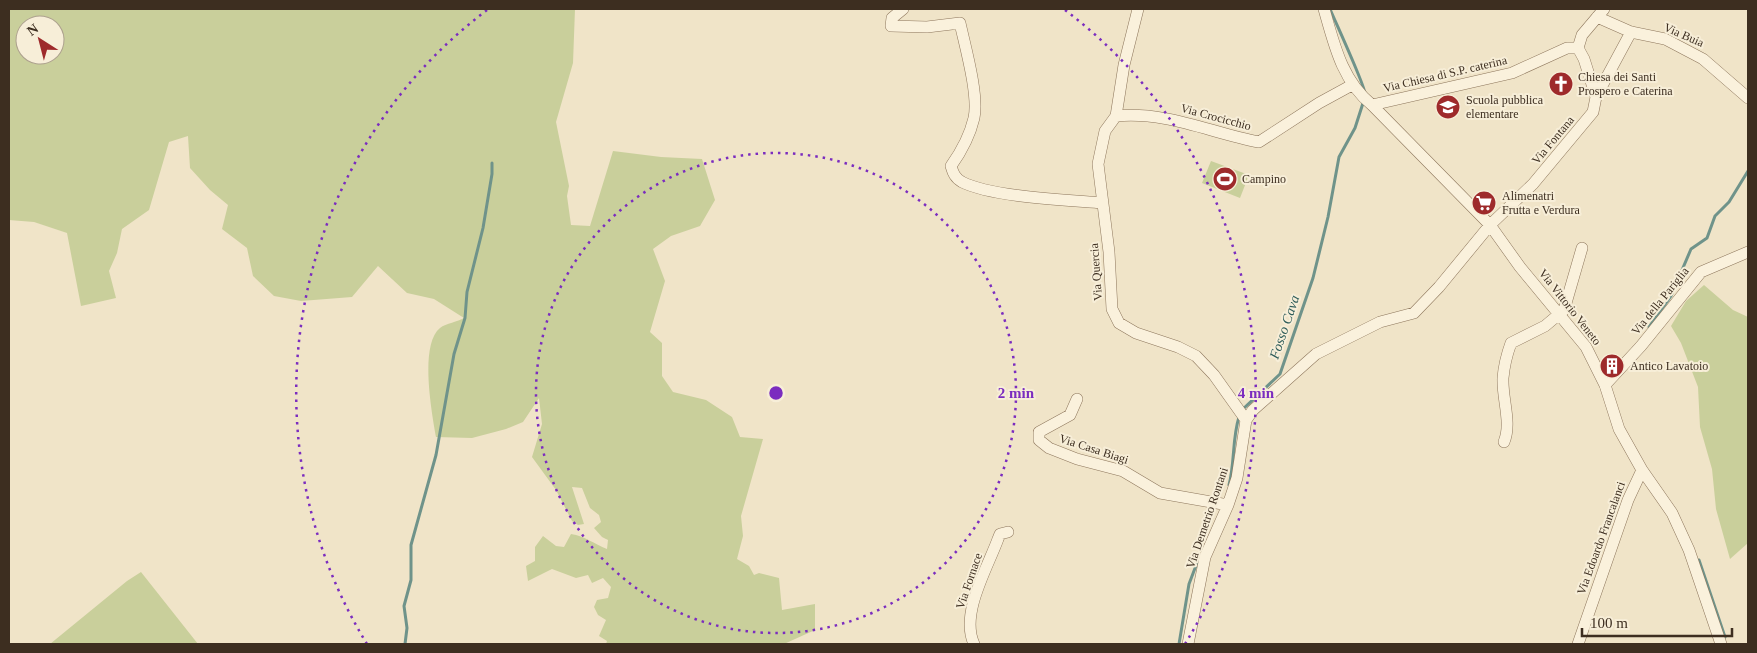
<svg xmlns="http://www.w3.org/2000/svg" width="1757" height="653" font-family="Georgia,serif">
<style>
.green{fill:#c9cf9b;fill-rule:evenodd}
.lines{fill:none;stroke-linecap:round;stroke-linejoin:round}
.stream{stroke:#6f938a;stroke-width:3}
.minor-casing{stroke:#8d765c;stroke-width:12}
.minor{stroke:#faf1dc;stroke-width:11}
.ring{fill:none;stroke:#7b2cbf;stroke-width:2.5;stroke-dasharray:2.5 5}
.labels{text-anchor:middle;stroke-width:4;stroke-linejoin:round;paint-order:stroke}
.street-label{font-size:12px;fill:#3d2e20;stroke:#f7eed8}
.poi-label{font-size:12px;fill:#3d2e20;stroke:#f7eed8;text-anchor:start}
.water-label{font-size:14px;font-style:italic;fill:#2f5d5a;stroke:#f7eed8}
.centre{fill:#7b2cbf;stroke:#f7eed8;stroke-width:2.5}
.ring-label{font-size:15px;text-anchor:middle;font-weight:bold;fill:#7b2cbf;stroke:#f7eed8;stroke-width:4;stroke-linejoin:round;paint-order:stroke}
</style>
<rect width="100%" height="100%" fill="#f0e4c8"/>
<path class="green" d="M9 9H575L573 63 556 122 569 186 567 196 571 225 590 226 613 151 661 157 702 159 715 200 700 226 671 236 653 249 665 281 650 332 662 343V376L673 392 706 400 732 417 740 437 763 439 741 516 743 536 737 559 749 566 754 575 759 573 779 578 782 610 815 604V630L784 644H606L607 641 599 636 606 620 598 615 594 607 597 600 608 598 611 587 603 578 592 583 588 575 576 578 552 569 528 581 526 566 535 561V547L543 536 556 546 564 547 571 534C585 536 594 544 607 549L608 540 602 537 594 528 601 522 599 515 590 508 582 488 572 487 584 524 578 525 572 521 556 490 532 457 542 424 539 398 523 422 506 429 472 438 436 437C432 414 419 345 440 328 446 323 458 322 464 318L434 299 407 293 378 266 352 297 301 301 274 296 253 276 247 248 222 229 228 205 210 190 190 168 188 136 169 142 149 210 122 229 117 253 109 271 116 298 81 306 67 233 34 222 9 220ZM25 25H55V55H25Z
M1211 161 1249 175 1240 198 1202 183Z
M1704 285 1733 310 1748 317V543L1730 559 1716 509 1712 469 1700 427 1698 387 1681 343 1671 326 1686 301Z
M141 572 198 644H50L127 581Z"/>
<g class="lines">
<path class="stream" d="M1330 9C1335 21 1366 88 1365 94
M1649 327 1671 296 1691 249 1707 238 1715 216 1729 202 1748 171
M1243 409 1280 374 1313 278 1328 217 1339 157 1355 128 1364 100
M1229 485C1235 462 1232 439 1239 417
M1699 560 1725 637
M405 644 407 628 404 606 411 580V545L436 455 454 354 465 318 467 292 483 228 492 174V163
M1179 644 1189 584 1200 555"/>
<defs>
<path id="minor" d="M903 9 892 18 891 26 927 27 960 23C965 46 979 95 974 118 970 135 961 152 951 166 953 173 955 178 962 182 992 197 1066 200 1102 203
M1138 9 1124 65 1116 116 1105 131 1098 164 1109 252 1112 309 1119 323 1136 333 1178 347 1196 356 1214 375 1246 420
M1324 9C1334 44 1342 81 1372 105L1490 225 1520 267 1586 347 1605 385 1619 429 1642 470 1672 513 1689 550 1721 644
M1597 17 1631 32 1665 39 1703 59 1748 98
M1578 48 1584 59 1596 97
M1578 48 1582 35 1604 9
M1372 105 1512 73 1567 48H1578
M1116 116C1167 111 1211 133 1259 142L1319 103 1352 85
M1605 385 1641 346 1701 272 1748 252
M1077 399 1070 415 1039 432V440L1049 448 1077 459 1123 471 1160 493 1228 505
M1504 442C1512 423 1502 399 1503 378 1504 366 1507 354 1511 343L1545 326 1564 310 1582 248
M974 644C960 614 987 569 998 539L1000 534 1008 532
M1188 644 1205 557 1228 505 1237 478 1246 420 1253 410 1316 354 1380 322 1414 313 1439 287 1490 225 1533 184 1593 112 1596 97 1631 32
M1578 644 1628 500 1642 470"/>
</defs>
<use href="#minor" class="minor-casing"/>
<use href="#minor" class="minor"/>
</g>
<g class="ring">
<circle cx="776" cy="393" r="240"/>
<path d="M367 644A480 480 0 0 1 487 10M1065 10A480 480 0 0 1 1185 644"/>
</g>
<defs>
<symbol id="church-disc" viewBox="-11 -11 22 22"><circle r="9.5" fill="#9e2a2b" stroke="#f7eed8"/><path d="M-1.2-6h2.4v3.5h3.3v2.4h-3.3V6h-2.4V-.1h-3.3v-2.4h3.3Z" fill="#fff"/></symbol>
<symbol id="school-disc" viewBox="-11 -11 22 22"><circle r="9.5" fill="#9e2a2b" stroke="#f7eed8"/><path d="M0-5L7-2L0 1L-7-2ZM-4 1L0 2.5L4 1V4Q0 6-4 4Z" fill="#fff"/></symbol>
<symbol id="stadium-disc" viewBox="-11 -11 22 22"><circle r="9.5" fill="#9e2a2b" stroke="#f7eed8"/><path d="M0-5a6.5 5 0 1 0 0 10a6.5 5 0 1 0 0-10ZM-3.5-1.8h7v3.6h-7Z" fill="#fff"/></symbol>
<symbol id="supermarket-disc" viewBox="-11 -11 22 22"><circle r="9.5" fill="#9e2a2b" stroke="#f7eed8"/><path d="M-6-5.5h2.5l.6 2H6L4.5 2H-2.5L-4.4-4H-6ZM-1.5 3.2a1.3 1.3 0 1 0 .1 0ZM3 3.2a1.3 1.3 0 1 0 .1 0Z" fill="#fff"/></symbol>
<symbol id="building-disc" viewBox="-11 -11 22 22"><circle r="9.5" fill="#9e2a2b" stroke="#f7eed8"/><path d="M-4-6H4V6H1V3H-1V6H-4ZM-2.5-4.3h1.7v1.8h-1.7ZM.8-4.3h1.7v1.8H.8ZM-2.5-1h1.7V.8h-1.7ZM.8-1h1.7V.8H.8Z" fill="#fff"/></symbol>
</defs>
<g fill-rule="evenodd">
<use href="#church-disc" x="1547" y="70" width="28" height="28"/>
<use href="#school-disc" x="1434" y="93" width="28" height="28"/>
<use href="#stadium-disc" x="1211" y="165" width="28" height="28"/>
<use href="#supermarket-disc" x="1470" y="189" width="28" height="28"/>
<use href="#building-disc" x="1598" y="352" width="28" height="28"/>
</g>
<g class="labels">
<g class="street-label">
<text transform="translate(1684 35) rotate(24)" y="4">Via Buia</text>
<text transform="translate(1445 74) rotate(-13)" y="4">Via Chiesa di S.P. caterina</text>
<text transform="translate(1216 117) rotate(15)" y="4">Via Crocicchio</text>
<text transform="translate(1553 140) rotate(-50)" y="4">Via Fontana</text>
<text transform="translate(1096 272) rotate(-94)" y="4">Via Quercia</text>
<text transform="translate(1660 301) rotate(-51)" y="4">Via della Pariglia</text>
<text transform="translate(1570 307) rotate(52)" y="4">Via Vittorio Veneto</text>
<text transform="translate(1094 449) rotate(18)" y="4">Via Casa Biagi</text>
<text transform="translate(1207 518) rotate(-71)" y="4">Via Demetrio Rontani</text>
<text transform="translate(1601 538) rotate(-70)" y="4">Via Edoardo Francalanci</text>
<text transform="translate(969 581) rotate(-71)" y="4">Via Fornace</text>
</g>
<g class="poi-label">
<text x="1578" y="81">Chiesa dei Santi<tspan x="1578" dy="14">Prospero e Caterina</tspan></text>
<text x="1466" y="104">Scuola pubblica<tspan x="1466" dy="14">elementare</tspan></text>
<text x="1242" y="183">Campino</text>
<text x="1502" y="200">Alimenatri<tspan x="1502" dy="14">Frutta e Verdura</tspan></text>
<text x="1630" y="370">Antico Lavatoio</text>
</g>
<g class="water-label">
<text transform="translate(1284 327) rotate(-71)" y="5">Fosso Cava</text>
</g>
</g>
<circle cx="776" cy="393" r="8" class="centre"/>
<g class="ring-label">
<text x="1016" y="398">2 min</text>
<text x="1256" y="398">4 min</text>
</g>
<rect width="1757" height="653" fill="none" stroke="#3d2e20" stroke-width="20"/>
<g transform="translate(40 40) rotate(324)"><circle r="24" fill="#f7eed8" stroke="#ada18e"/>
<path d="M0-4L9 19L0 12L-9 19Z" fill="#9e2a2b"/>
<text y="-8" font-size="14" font-weight="bold" text-anchor="middle" fill="#3d2e20">N</text>
</g>
<path d="M1582 628v8h150v-8" fill="none" stroke="#3d2e20" stroke-width="2.5"/>
<text x="1590" y="628" font-size="15" fill="#3d2e20" stroke="#f7eed8" stroke-width="4" paint-order="stroke">100 m</text>
</svg>
